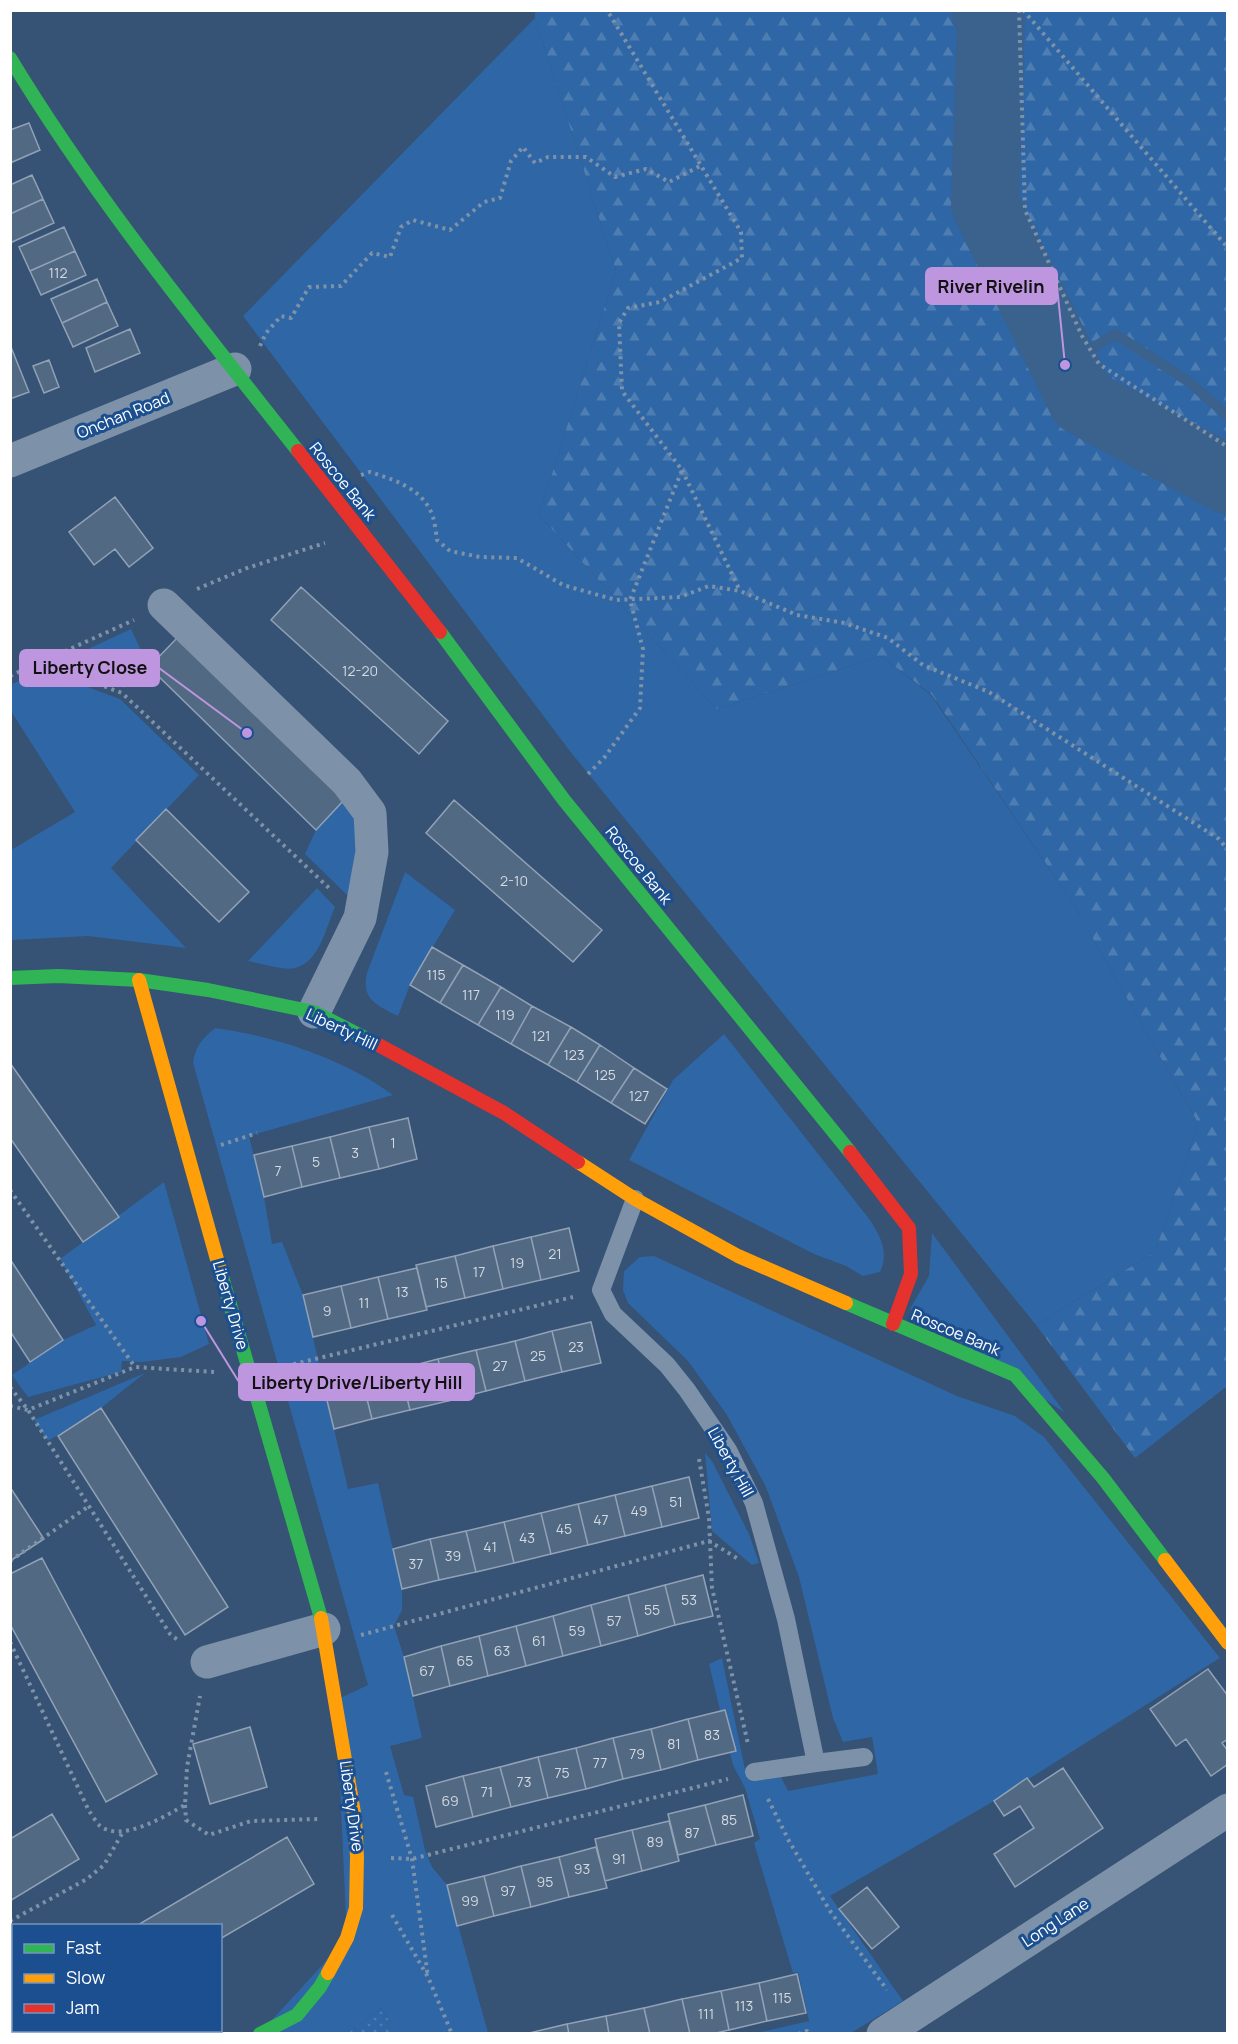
<svg xmlns="http://www.w3.org/2000/svg" width="1238" height="2044" font-family="Manrope,sans-serif">
<style>
.green{fill:#2f66a5}
.forest{fill:url(#forest-firs)}
.garden{fill:url(#garden-dots)}
.lines{fill:none;stroke-linecap:round;stroke-linejoin:round}
.stream{stroke:#3b618d;stroke-width:10}
.river{stroke:#3b618d;stroke-width:68}
.building{fill:#526984;stroke:#92a2b6;stroke-width:1.5}
.path{stroke:#7d92a8;stroke-width:4;stroke-dasharray:3 4.5;stroke-linecap:butt}
.lane{stroke:#7d92a8;stroke-width:18}
.street{stroke:#7d92a8;stroke-width:33}
.fast{stroke:#30b455;stroke-width:14}
.slow{stroke:#ff9f0a;stroke-width:14}
.jam{stroke:#e5322d;stroke-width:14}
.labels{text-anchor:middle;stroke-width:6;stroke-linejoin:round;paint-order:stroke}
.number-label{font-size:14px;fill:#d4dae0}
.street-label{font-size:16px;fill:#fff;stroke:#1b4f8f}
.leader{fill:none;stroke:#bd96df;stroke-width:2}
.callout-dot{fill:#bd96df;stroke:#1b4f8f;stroke-width:2}
.callout{fill:#bd96df;stroke:#bd96df;stroke-width:2}
.callout-label{font-size:18px;text-anchor:middle;font-weight:bold;fill:#111}
</style>
<defs>
<pattern id="forest-firs" width="22" height="20" patternUnits="userSpaceOnUse" patternTransform="scale(1.5)"><rect width="22" height="20" fill="#2f66a5"/><path d="M5 1l3.5 6h-7zM16 11l3.5 6h-7z" fill="#4e7db2"/></pattern>
<pattern id="garden-dots" width="8" height="8" patternUnits="userSpaceOnUse" patternTransform="scale(1.5)"><rect width="8" height="8" fill="#2f66a5"/><path d="M2 2h.1M6 6h.1" fill="none" stroke="#4e7db2" stroke-width="1.8" stroke-linecap="round"/></pattern>
</defs>
<rect width="100%" height="100%" fill="#365274"/>
<path class="green" d="M535 18 616 271 539 515 717 709 881 656 931 695 1072 902 1198 1123 1155 1252 1036 1325 569 750 243 316Z
M131 629 149 667 125 688 60 662Z
M42 670 120 699 199 775 111 868 186 948 88 936 11 940V850L75 812 11 711 10 685Z
M345 799 360 830 349 897 305 854 316 830Z
M405 872 455 910 410 985 398 1016C377 1005 361 1000 367 973Z
M317 888 335 907C326 927 320 962 295 968 284 971 260 963 248 961Z
M215 1028C275 1036 344 1059 393 1095L249 1136 264 1197 272 1244 282 1242 303 1295 348 1489 378 1483 402 1589V1610L394 1626 404 1657 422 1738 390 1746 404 1795 413 1797 425 1850 432 1867 447 1885 488 2033H397L381 2008 348 2033H260L347 1938 336 1700 368 1685 193 1063C195 1046 203 1038 215 1028Z
M724 1034 870 1220C881 1237 889 1252 880 1272L863 1276 846 1266 814 1254 629 1160 673 1080Z
M164 1182 209 1344 181 1357 142 1362 122 1361 121 1372 28 1397 12 1375 63 1340 96 1325 60 1259Z
M932 1233 1065 1413 910 1309 929 1276Z
M654 1256 957 1396 1015 1416 1044 1437 1220 1658 994 1801 830 1896 903 2001 851 2033H756L809 2021 798 1972 793 1973 754 1843 760 1839 745 1788 733 1765 709 1664 722 1658 747 1779 762 1780 781 1777 788 1791 878 1774 872 1737 843 1742 833 1718 799 1577 766 1487 727 1415 688 1361 628 1303 623 1290 624 1271 640 1257Z
M145 1373 101 1408 48 1441 34 1420Z
M705 1453 712 1461 749 1534 759 1563 752 1565 712 1531Z"/>
<path class="forest" d="M535 11H963L975 31 970 204 1069 409 1227 496V1386L1135 1458 1036 1325 1155 1252 1198 1123 1072 902 932 695 881 656 717 709 539 515 616 271 535 18Z
M996 11H1227V462L1097 385 1008 215 1006 40Z"/>
<path class="garden" d="M381 2008 397 2033H348Z"/>
<g class="lines">
<path class="stream" d="M1065 365 1115 334 1189 382 1228 416"/>
<path class="river" d="M985 10 991 18 985 204 1082 401 1228 480"/>
</g>
<path class="building" d="M29 123 40 150 10 163V130Z
M32 175 43 199 10 214V185Z
M43 199 54 223 10 243V214Z
M64 227 75 251 30 271 19 247Z
M75 251 86 275 41 295 30 271Z
M97 279 107 302 62 323 51 299Z
M107 302 118 326 73 347 62 323Z
M130 329 140 353 95 372 86 348Z
M11 347 29 392 10 399V348Z
M49 360 59 387 44 393 33 366Z
M115 497 153 548 129 567 115 549 94 565 69 532Z
M301 587 448 721 419 754 271 620Z
M178 637 345 799 316 830 149 667Z
M454 800 602 930 573 962 426 833Z
M166 809 249 892 219 922 136 840Z
M432 947 463 965 440 1003 410 985Z
M463 965 501 987 478 1025 440 1003Z
M501 987 532 1006 511 1044 478 1025Z
M532 1006 571 1027 548 1065 511 1044Z
M571 1027 600 1045 577 1082 548 1065Z
M600 1045 634 1068 611 1103 577 1082Z
M10 1063 119 1217 83 1242 10 1138Z
M634 1068 667 1089 645 1124 611 1103Z
M408 1118 417 1159 379 1169 369 1127Z
M369 1127 379 1169 340 1178 330 1137Z
M330 1137 340 1178 302 1187 292 1146Z
M292 1146 302 1187 264 1197 254 1155Z
M569 1228 579 1271 541 1280 531 1237Z
M531 1237 541 1280 503 1289 493 1246Z
M493 1246 503 1289 465 1298 455 1256Z
M455 1256 465 1298 426 1307 416 1265Z
M10 1259 63 1340 30 1362 10 1331Z
M417 1268 427 1310 388 1319 378 1277Z
M378 1277 388 1319 351 1328 341 1286Z
M341 1286 351 1328 313 1337 303 1295Z
M591 1322 601 1363 562 1372 552 1331Z
M552 1331 562 1372 525 1381 515 1341Z
M515 1341 525 1381 486 1391 476 1350Z
M476 1350 486 1391 448 1401 438 1359Z
M438 1359 448 1401 410 1410 400 1369Z
M400 1369 410 1410 372 1419 362 1379Z
M362 1379 372 1419 334 1429 324 1388Z
M101 1408 228 1607 185 1635 58 1436Z
M689 1477 699 1518 662 1527 652 1486Z
M652 1486 662 1527 625 1536 615 1495Z
M10 1487 44 1539 10 1561Z
M615 1495 625 1536 588 1545 578 1504Z
M578 1504 588 1545 551 1554 541 1513Z
M541 1513 551 1554 514 1563 504 1522Z
M504 1522 514 1563 476 1572 466 1531Z
M466 1531 476 1572 439 1580 430 1539Z
M430 1539 439 1580 402 1589 393 1549Z
M42 1558 157 1774 106 1802 10 1624V1574Z
M703 1575 713 1616 675 1625 665 1585Z
M665 1585 675 1625 638 1636 628 1595Z
M628 1595 638 1636 601 1646 591 1605Z
M591 1605 601 1646 563 1656 553 1616Z
M553 1616 563 1656 526 1666 516 1626Z
M516 1626 526 1666 488 1676 479 1636Z
M479 1636 488 1676 450 1686 441 1646Z
M441 1646 450 1686 413 1696 404 1657Z
M1208 1669 1228 1696V1739L1222 1743 1228 1751V1764L1211 1776 1186 1739 1176 1746 1150 1709Z
M725 1710 736 1751 698 1760 688 1719Z
M688 1719 698 1760 661 1770 651 1729Z
M250 1727 267 1787 210 1804 193 1744Z
M651 1729 661 1770 623 1779 613 1738Z
M613 1738 623 1779 586 1789 576 1748Z
M576 1748 586 1789 548 1798 538 1757Z
M538 1757 548 1798 511 1807 500 1767Z
M500 1767 511 1807 473 1817 463 1776Z
M1063 1768 1103 1828 1015 1887 994 1854 1034 1828 1020 1806 1004 1816 994 1801 1027 1778 1034 1787Z
M463 1776 473 1817 436 1827 426 1786Z
M743 1795 753 1836 716 1845 705 1805Z
M705 1805 716 1845 678 1855 668 1814Z
M52 1814 79 1859 10 1901V1839Z
M669 1821 679 1861 642 1871 632 1830Z
M632 1830 642 1871 605 1881 595 1839Z
M287 1837 314 1884 220 1939V1926H136Z
M596 1847 607 1888 569 1897 559 1857Z
M559 1857 569 1897 531 1907 521 1866Z
M521 1866 531 1907 494 1916 484 1876Z
M484 1876 494 1916 457 1926 447 1885Z
M867 1887 899 1927 872 1949 839 1909Z
M797 1974 806 2013 767 2021 759 1983Z
M759 1983 767 2021 729 2030 721 1991Z
M721 1991 729 2030 712 2034H690L682 1999Z
M682 1999 690 2034H650L644 2008Z
M644 2008 650 2034H609L606 2016Z
M14 2015V2030H42L44 2034H10V2017Z
M606 2016 609 2034H569L567 2024Z
M567 2024 569 2034H529V2033Z"/>
<g class="lines">
<path class="path" d="M1019 10 1025 210 1082 336 1099 364 1228 447
M1023 10 1228 248
M260 346 266 333 281 316 291 318 309 287 341 286 372 253 390 257 401 227 413 220 450 230 484 202 500 198 511 161 523 147 535 163 548 157H586L615 177 646 169 669 182 702 165
M682 470 740 591
M361 475 370 472C395 480 424 489 433 517 435 524 436 533 437 540L450 551 480 557 517 558 563 585 616 600 680 597 709 586 740 591 797 615 844 623 888 638 923 665 989 692 1219 839 1228 850
M197 589 247 568 325 543
M41 663 122 693 329 888
M10 676 134 620
M588 774 604 758 640 708 643 649 630 600 682 470 622 391 619 323 628 308 660 302 742 258 741 232 607 10
M221 1145 257 1133
M10 1190 135 1367
M286 1366 573 1297
M10 1387 28 1410 170 1634 179 1641
M10 1406 28 1410 135 1367 214 1372
M699 1459 709 1518 712 1588 748 1744
M10 1561 89 1506
M361 1635 709 1541 740 1560
M10 1642 89 1811C92 1815 96 1822 100 1826 122 1843 165 1816 185 1805L187 1767 200 1696
M386 1772 412 1859 428 1977
M768 1799 789 1841 830 1911 887 1990
M185 1805 186 1820 209 1835 251 1821 319 1819
M391 1858 412 1859 728 1779
M392 1915 428 1977 452 2034
M10 1921 87 1879 104 1865 123 1832
M10 1932 14 1937
M10 1954 14 1955
M10 1982 14 1980
M86 2030 88 2034
M798 2034 807 2031 810 2034"/>
<path class="lane" d="M635 1199 601 1290 613 1314 667 1365 687 1390 728 1450 754 1503 786 1619 816 1763 864 1757
M754 1772 816 1763"/>
<path class="street" d="M10 461 235 369
M164 605 347 782 370 813 372 852 360 918 314 1012
M207 1662 324 1629
M883 2034 1228 1810"/>
<path class="fast" d="M10 58C94 197 198 324 298 451
M440 632 564 800 850 1152
M10 978 58 976 139 980 208 990 314 1012 373 1042
M220 1270 321 1618
M846 1303 1015 1375 1103 1478 1165 1560
M260 2034 297 2015 320 1987 328 1973"/>
<path class="slow" d="M139 980 220 1270
M578 1162 635 1199 738 1256 846 1303
M1165 1560 1228 1643
M321 1618 355 1819 357 1857 356 1908 347 1938 328 1973"/>
<path class="jam" d="M298 451 440 632
M373 1042 504 1113 578 1162
M850 1152 909 1228 911 1274 893 1324"/>
</g>
<g class="labels">
<g class="number-label">
<text x="58" y="278">112</text>
<text x="360" y="676">12-20</text>
<text x="514" y="886">2-10</text>
<text x="436" y="980">115</text>
<text x="471" y="1000">117</text>
<text x="505" y="1020">119</text>
<text x="541" y="1041">121</text>
<text x="574" y="1060">123</text>
<text x="605" y="1080">125</text>
<text x="639" y="1101">127</text>
<text x="393" y="1148">1</text>
<text x="355" y="1158">3</text>
<text x="316" y="1167">5</text>
<text x="278" y="1176">7</text>
<text x="555" y="1259">21</text>
<text x="517" y="1268">19</text>
<text x="479" y="1277">17</text>
<text x="441" y="1288">15</text>
<text x="402" y="1297">13</text>
<text x="364" y="1308">11</text>
<text x="327" y="1316">9</text>
<text x="576" y="1352">23</text>
<text x="538" y="1361">25</text>
<text x="500" y="1371">27</text>
<text x="676" y="1507">51</text>
<text x="639" y="1516">49</text>
<text x="601" y="1525">47</text>
<text x="564" y="1534">45</text>
<text x="527" y="1543">43</text>
<text x="490" y="1552">41</text>
<text x="453" y="1561">39</text>
<text x="416" y="1569">37</text>
<text x="689" y="1605">53</text>
<text x="652" y="1615">55</text>
<text x="614" y="1626">57</text>
<text x="577" y="1636">59</text>
<text x="539" y="1646">61</text>
<text x="502" y="1656">63</text>
<text x="465" y="1666">65</text>
<text x="427" y="1676">67</text>
<text x="712" y="1740">83</text>
<text x="674" y="1749">81</text>
<text x="637" y="1759">79</text>
<text x="600" y="1768">77</text>
<text x="562" y="1778">75</text>
<text x="524" y="1787">73</text>
<text x="487" y="1797">71</text>
<text x="450" y="1806">69</text>
<text x="729" y="1825">85</text>
<text x="692" y="1838">87</text>
<text x="655" y="1847">89</text>
<text x="619" y="1864">91</text>
<text x="582" y="1874">93</text>
<text x="545" y="1887">95</text>
<text x="508" y="1896">97</text>
<text x="470" y="1906">99</text>
<text x="782" y="2003">115</text>
<text x="744" y="2011">113</text>
<text x="706" y="2019">111</text>
</g>
<g class="street-label">
<text transform="translate(123 415) rotate(-22)" y="6">Onchan Road</text>
<text transform="translate(343 481) rotate(51)" y="6">Roscoe Bank</text>
<text transform="translate(639 865) rotate(51)" y="6">Roscoe Bank</text>
<text transform="translate(342 1029) rotate(25)" y="6">Liberty Hill</text>
<text transform="translate(231 1305) rotate(74)" y="6">Liberty Drive</text>
<text transform="translate(956 1332) rotate(23)" y="6">Roscoe Bank</text>
<text transform="translate(731 1462) rotate(61)" y="6">Liberty Hill</text>
<text transform="translate(352 1806) rotate(82)" y="6">Liberty Drive</text>
<text transform="translate(1055 1922) rotate(-33)" y="6">Long Lane</text>
</g>
</g>
<path class="leader" d="M1065 365L1057 286M247 733L159 668M201 1321L239 1382"/>
<g class="callout-dot">
<circle cx="1065" cy="365" r="6"/>
<circle cx="247" cy="733" r="6"/>
<circle cx="201" cy="1321" r="6"/>
</g>
<g class="callout">
<rect x="926" y="268" width="131" height="36" rx="6"/>
<rect x="20" y="650" width="139" height="36" rx="6"/>
<rect x="239" y="1364" width="235" height="36" rx="6"/>
</g>
<g class="callout-label">
<text x="991" y="293">River Rivelin</text>
<text x="90" y="674">Liberty Close</text>
<text x="357" y="1389">Liberty Drive/Liberty Hill</text>
</g>
<rect width="1238" height="2044" fill="none" stroke="#ffffff" stroke-width="24"/>
<rect x="12" y="1924" width="210" height="108" fill="#1b4f8f" stroke="#7695bc" stroke-width="1.5"/>
<rect x="24" y="1944" width="30" height="9" fill="#30b455" stroke="#7695bc" stroke-width="1.5"/>
<text x="66" y="1954" font-size="18" fill="#ffffff">Fast</text>
<rect x="24" y="1974" width="30" height="9" fill="#ff9f0a" stroke="#7695bc" stroke-width="1.5"/>
<text x="66" y="1984" font-size="18" fill="#ffffff">Slow</text>
<rect x="24" y="2004" width="30" height="9" fill="#e5322d" stroke="#7695bc" stroke-width="1.5"/>
<text x="66" y="2014" font-size="18" fill="#ffffff">Jam</text>
</svg>
